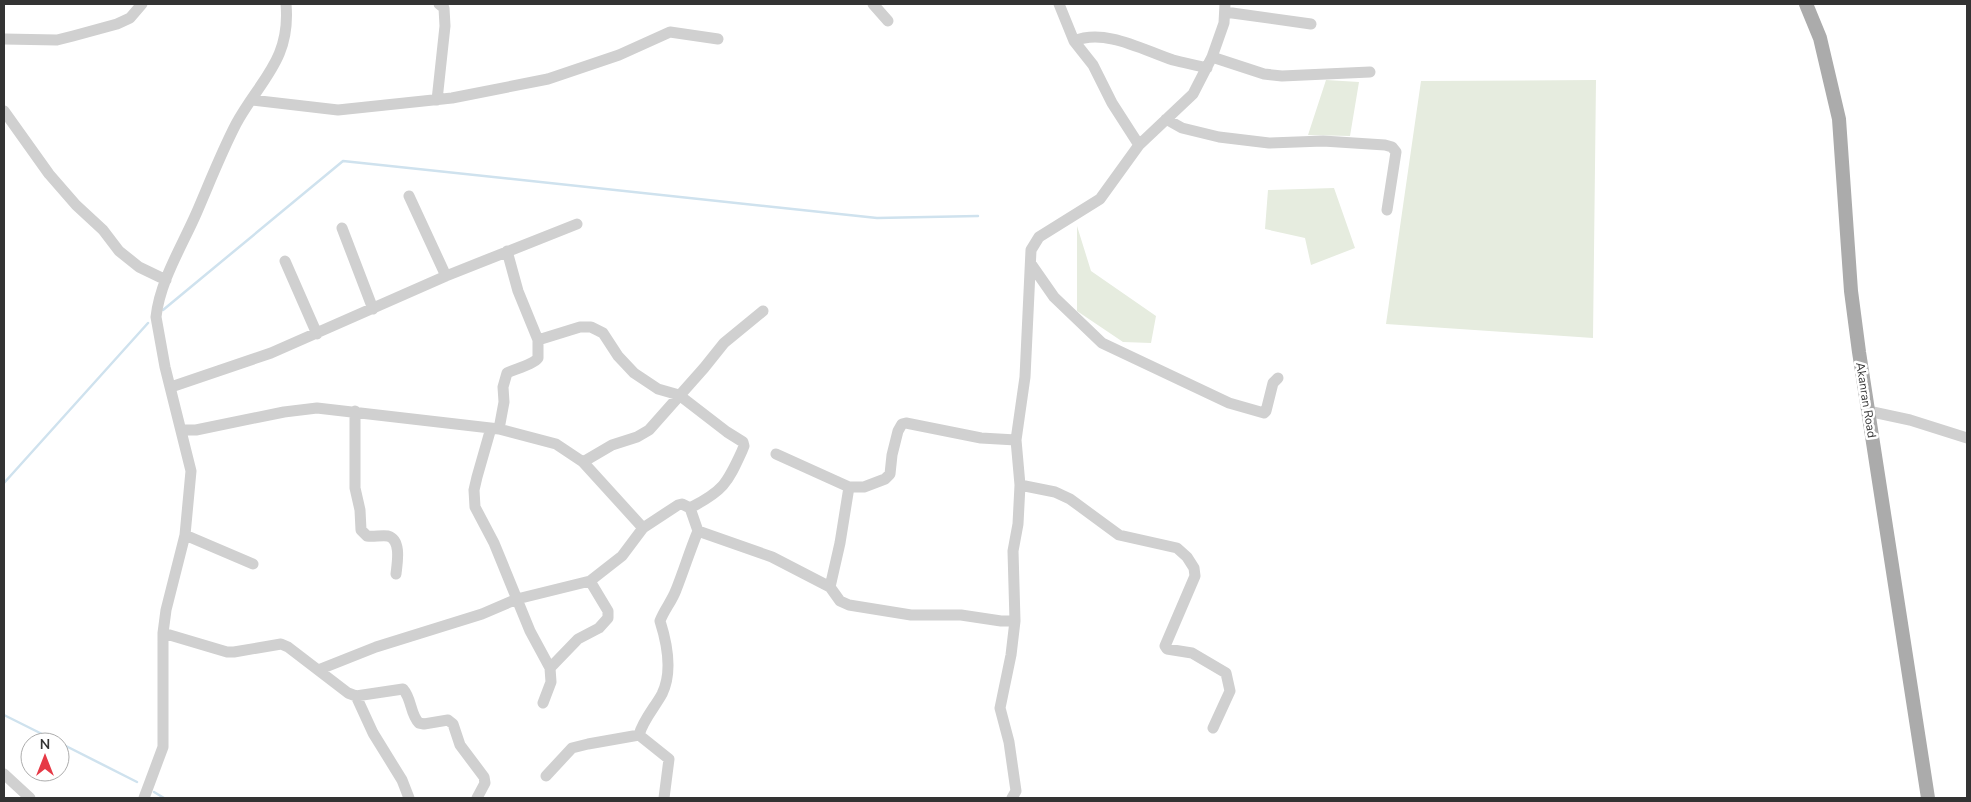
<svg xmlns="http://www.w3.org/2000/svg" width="1971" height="802" font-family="'Nunito Sans',sans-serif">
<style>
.green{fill:#e6ecdf}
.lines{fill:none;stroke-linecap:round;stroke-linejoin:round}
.stream{stroke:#cfe2ee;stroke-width:2.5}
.minor{stroke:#d0d0d0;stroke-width:11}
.major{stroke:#ababab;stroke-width:14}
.labels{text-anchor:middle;stroke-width:5;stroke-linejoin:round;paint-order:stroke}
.street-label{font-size:12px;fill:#333;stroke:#fff}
</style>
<rect width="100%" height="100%" fill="#fff"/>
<path class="green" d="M1326 80 1359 82 1350 136 1308 135Z
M1596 80 1593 338 1386 324 1421 81Z
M1334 188 1355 248 1311 265 1305 238 1265 229 1268 190Z
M1077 226 1091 271 1156 316 1151 343 1123 342 1077 311Z"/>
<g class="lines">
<path class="stream" d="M163 310 343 161 877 218 978 216
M4 483 148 323
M4 715 58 742
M60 743 137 782
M154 792 164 798"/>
<path class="minor" d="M873 4 888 21
M1059 4 1074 41
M1225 12 1311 24
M4 39 57 40 73 36 117 24 130 18 142 4
M1212 57 1264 74 1282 76 1370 72
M252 100 338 110 452 98 548 79 619 55 670 32 718 39
M437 100 445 26 444 8 439 4
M4 111 49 174 76 205 103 230 119 251 139 267 166 280
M1166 119 1182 128 1219 137 1269 143 1323 141 1385 145 1392 147 1396 152 1387 210
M1139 145 1112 103 1093 65 1074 41C1105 28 1143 50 1173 60 1184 63 1196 65 1207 68
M409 196 446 276
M342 228 373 309
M285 261 317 334
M1031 264 1054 297 1102 343 1229 403 1264 413 1266 411 1273 383 1278 378
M538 340 580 327H591L603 333 618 356 634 373 658 389 679 395 727 432 743 442 744 446 742 451C727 484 723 491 690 508
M171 387 271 353 446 276 577 224
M355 411V488L360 510 361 530 367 536C373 537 382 535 388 536 402 540 397 564 396 574
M1868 411 1910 420 1967 438
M491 428 477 477 474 490 475 507 494 543 530 631 550 668 551 682 543 703
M499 429 504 402 503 387 507 373C515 369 534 364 538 358V340L518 291 507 251
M182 430H196L284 412 317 408 499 429 556 444 583 462 643 528 678 505 682 504 690 508 698 531 772 557 830 587 840 601 849 605 911 615H961L1001 621H1015
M776 454 849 487H864L885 479 890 474 892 455 898 431 902 424 906 423 981 438 1016 440
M583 462 612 445 637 437 649 430 704 368 724 343 763 311
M1020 485 1055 492 1070 499 1119 535 1177 548 1187 557 1194 568 1195 576 1165 646 1167 649 1192 653 1226 673 1230 691 1213 728
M185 535 253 564
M830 587 840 543 849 487
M163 633 227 652H234L281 644 288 647 348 693 356 696 403 689C412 699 410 714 419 723L424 724 448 720 453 724 460 745 484 777 485 783 477 798
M550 668 578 639 599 628 608 618V611L590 581
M318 670 376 647 482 614 517 599 590 581 622 556 643 528
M356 696 373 733 402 780 409 798
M4 774 30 798
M546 776 572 748 588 744 639 735
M144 798 163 747V633L166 610 185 535 191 471 165 367 156 317C160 281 182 246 196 214 209 184 221 153 236 124 260 80 291 60 286 4
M664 798 669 759 639 735C643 720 655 707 662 694 673 672 667 643 660 621 664 610 672 601 676 590 684 570 690 550 698 531
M1012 798 1016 791 1009 742 1000 708 1011 655 1015 621 1013 551 1018 524 1020 485 1016 440 1025 377 1031 250 1039 237 1100 199 1139 145 1193 94 1212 57 1224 23 1225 4"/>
<path class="major" d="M1806 4 1820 38 1839 119 1851 291 1859 352 1928 798"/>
</g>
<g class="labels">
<g class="street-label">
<text transform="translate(1866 400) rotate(81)" y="4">Akanran Road</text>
</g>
</g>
<rect width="1971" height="802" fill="none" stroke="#333333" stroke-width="10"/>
<g transform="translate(45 757)"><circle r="24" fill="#ffffff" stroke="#adadad"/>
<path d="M0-4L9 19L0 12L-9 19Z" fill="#e63946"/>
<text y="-8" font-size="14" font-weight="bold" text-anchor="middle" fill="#333333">N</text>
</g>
</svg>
